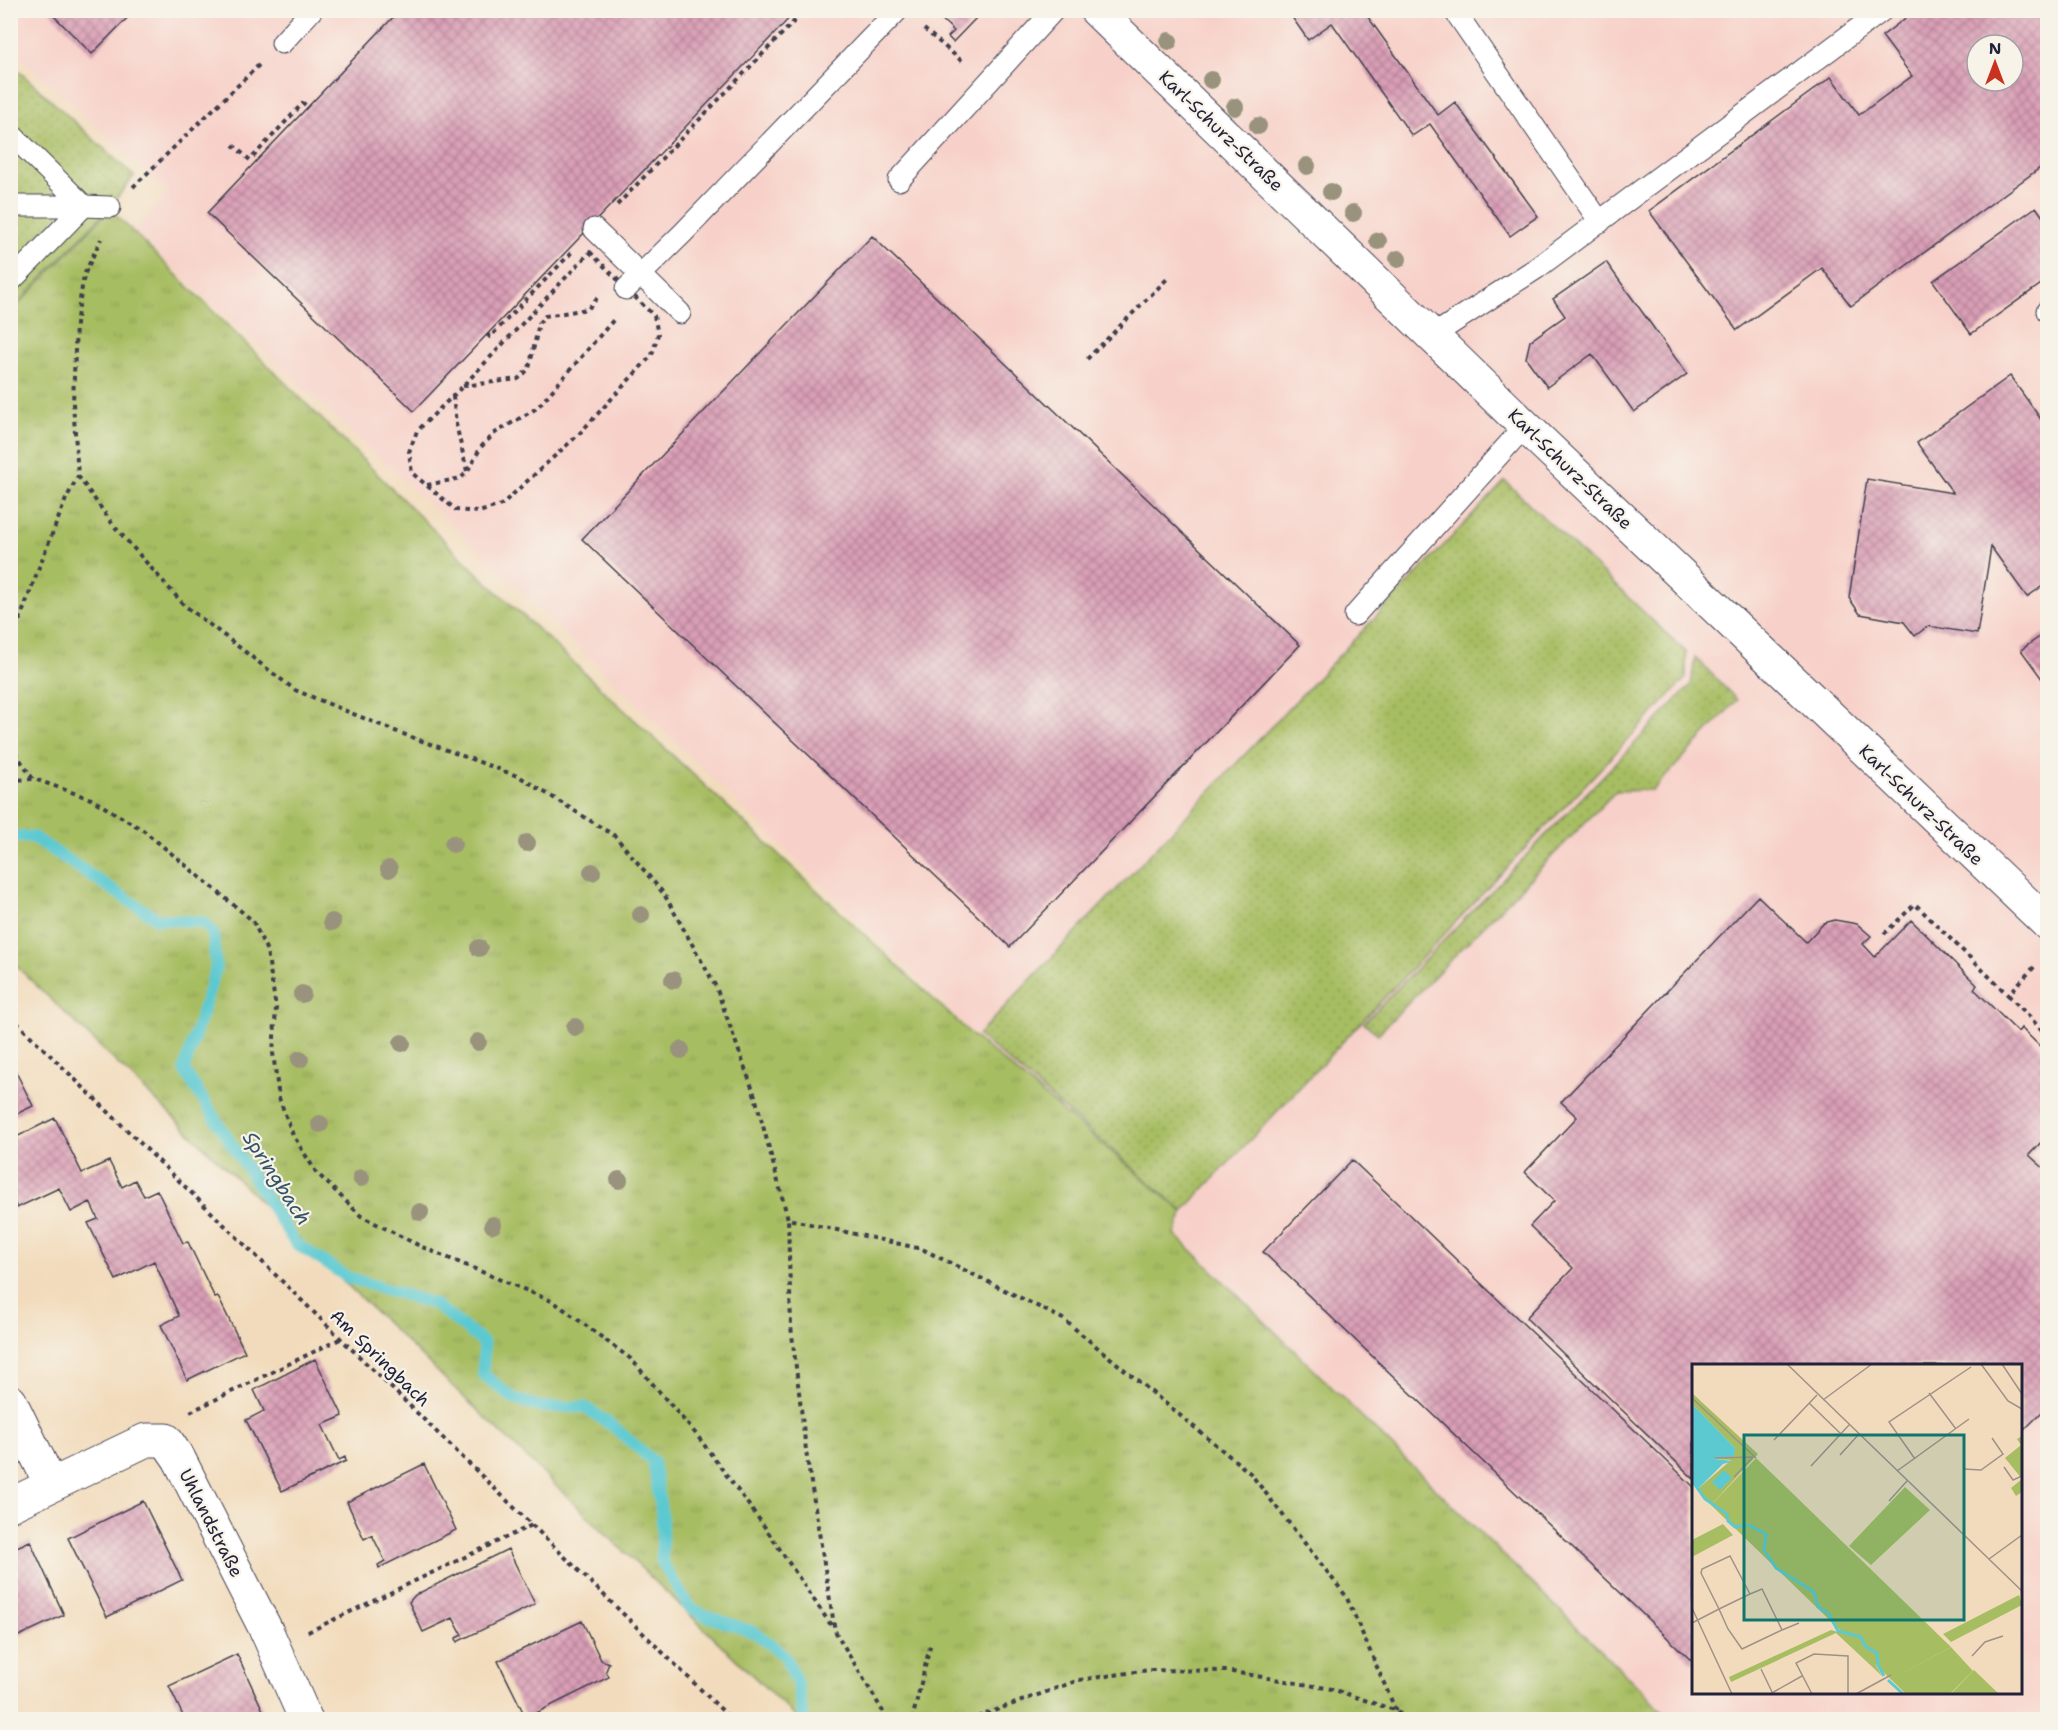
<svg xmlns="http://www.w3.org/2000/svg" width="2058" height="1730" font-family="'Shantell Sans',sans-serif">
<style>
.built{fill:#f7d1c9;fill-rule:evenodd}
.grass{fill:url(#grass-dots);stroke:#64704e;stroke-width:1.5}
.park{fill:url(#park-tufts);stroke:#64704e;stroke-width:1.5}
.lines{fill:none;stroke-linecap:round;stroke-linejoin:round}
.stream{stroke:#5cc9d1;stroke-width:12}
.building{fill:url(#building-cross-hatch);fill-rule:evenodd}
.service-casing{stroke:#413e4e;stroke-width:23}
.minor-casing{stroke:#413e4e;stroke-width:35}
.path{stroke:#413e4e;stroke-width:4;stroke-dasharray:4.5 4.5;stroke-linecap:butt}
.service{stroke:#fff;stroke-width:21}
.minor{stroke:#fff;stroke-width:33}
.tree{fill:#99937d}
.labels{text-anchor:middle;stroke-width:4.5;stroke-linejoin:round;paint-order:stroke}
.street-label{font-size:18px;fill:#22223b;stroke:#f7f3e8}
.water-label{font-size:20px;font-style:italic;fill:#335468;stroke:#f7f3e8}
.inset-river{fill:none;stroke:#5cc9d1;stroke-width:3}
.inset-road{fill:none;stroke:#9f9188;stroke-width:1.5}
.view{fill:#0f766e;fill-opacity:0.15;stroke:#0f766e;stroke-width:3}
.inset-edge{fill:none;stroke:#22223b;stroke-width:3}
</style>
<defs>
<pattern id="grass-dots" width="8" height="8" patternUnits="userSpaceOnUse" patternTransform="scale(1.5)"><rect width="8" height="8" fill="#a7bd62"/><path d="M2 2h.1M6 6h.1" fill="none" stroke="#8fa256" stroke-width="1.8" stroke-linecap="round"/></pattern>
<pattern id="park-tufts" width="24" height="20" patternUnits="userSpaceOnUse" patternTransform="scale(1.5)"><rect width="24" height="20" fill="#a7bd62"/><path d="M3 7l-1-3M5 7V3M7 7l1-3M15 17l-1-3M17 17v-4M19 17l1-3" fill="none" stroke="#8fa256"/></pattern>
<pattern id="building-cross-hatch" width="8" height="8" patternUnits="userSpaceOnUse" patternTransform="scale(1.5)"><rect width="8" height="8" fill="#da9fb6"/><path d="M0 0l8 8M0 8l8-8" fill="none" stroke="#b08195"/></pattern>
</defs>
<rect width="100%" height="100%" fill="#f7f3e8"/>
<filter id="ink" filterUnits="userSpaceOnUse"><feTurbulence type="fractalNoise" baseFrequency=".0167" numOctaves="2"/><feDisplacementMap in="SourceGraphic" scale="12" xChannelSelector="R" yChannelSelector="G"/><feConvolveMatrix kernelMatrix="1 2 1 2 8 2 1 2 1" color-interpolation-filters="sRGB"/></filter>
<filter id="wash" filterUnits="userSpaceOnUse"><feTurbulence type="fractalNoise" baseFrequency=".008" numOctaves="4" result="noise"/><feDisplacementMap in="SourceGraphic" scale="24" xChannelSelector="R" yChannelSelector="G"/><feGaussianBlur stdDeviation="1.35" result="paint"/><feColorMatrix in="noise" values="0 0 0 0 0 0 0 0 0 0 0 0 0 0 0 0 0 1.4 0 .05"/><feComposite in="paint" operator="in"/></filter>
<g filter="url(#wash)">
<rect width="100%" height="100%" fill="#f2dbbc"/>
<path class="built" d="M10 11H2047V1719H1672L1177 1234 1184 1211 972 1032 487 558 134 231 168 192 11 49ZM1977 45H2013V81H1977ZM1694 1366H2020V1692H1694Z"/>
<path class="grass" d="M10 63 134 176 110 207 11 311Z
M1505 481 1686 652V678L1183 1211 978 1035Z
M1695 657 1737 700 1653 790 1616 791 1378 1034 1364 1023 1691 685Z"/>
<path class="park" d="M110 209 472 568 972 1035 1183 1212 1175 1234 1671 1719H798L11 961 10 313Z"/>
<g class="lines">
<path class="stream" d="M10 837H33L157 919 203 922 213 933 216 968 184 1070 295 1243 347 1277 434 1304 484 1343 483 1374 514 1399 541 1407H585L614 1427 653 1461 662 1516V1562L689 1607 704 1615 756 1633 785 1656 797 1683 804 1720"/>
</g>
<g id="blocks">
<path class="building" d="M48 10H135L92 54Z
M400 10H797L414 411 207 213Z
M932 10H969L976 18 953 42 948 37 954 31Z
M1287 10H1363L1438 115 1455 102 1538 216 1510 236 1430 124 1412 136 1332 23 1308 40Z
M1916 10H2048V162L1851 306 1822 268 1737 330 1649 211 1831 77 1859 115 1912 76 1882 36ZM1977 45H2013V81H1977Z
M2036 207 2048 224V279L1971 334 1933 281Z
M872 236 1300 645 1010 947 582 539Z
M1606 262 1687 374 1634 412 1592 354 1547 387 1526 358 1530 341 1565 316 1553 299Z
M2010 376 2048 429V582L2027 597 1991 547 1977 634 1928 626 1915 636 1904 622 1860 614 1849 598 1867 479 1953 493 1917 443Z
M2048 631V687L2021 650Z
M1758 896 1806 942 1824 923 1835 920 1857 924 1871 936 1863 944 1875 957 1911 920 1977 985 1974 989 2018 1032 2021 1028 2048 1054V1135L2029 1155 2048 1172V1406L2020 1434V1366H1694V1479L1526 1318 1573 1268 1530 1226 1554 1201 1525 1172 1577 1117 1561 1102Z
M15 1070 33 1106 10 1117V1072Z
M55 1118 82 1173 109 1161 122 1187 135 1180 144 1196 157 1190 183 1243 188 1242 215 1298 218 1297 245 1352 187 1380 161 1325 179 1316 154 1261 116 1280 88 1223 98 1219 90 1202 71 1212 59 1188 10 1211V1209L16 1206 10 1194V1140Z
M1352 1160 1694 1487V1663L1263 1252Z
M315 1359 343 1416 322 1425 339 1460 345 1457 346 1461 282 1491 246 1420 264 1411 254 1390Z
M424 1464 456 1530 379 1568 378 1565 385 1561 372 1535 364 1539 347 1502Z
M143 1501 182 1580 107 1617 68 1538Z
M30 1541 64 1615 10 1640V1550Z
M508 1549 535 1604 457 1642 456 1638 462 1635 453 1618 423 1632 409 1602 415 1595Z
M582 1621 601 1660 609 1663 606 1671 609 1677 526 1718 498 1661Z
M237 1654 265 1715 256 1720H185L169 1686Z"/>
</g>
</g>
<g filter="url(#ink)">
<use href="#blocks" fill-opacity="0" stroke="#413e4e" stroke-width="1.5"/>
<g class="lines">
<defs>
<path id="service" d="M1454 10 1600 222
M282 43 312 10
M10 133 84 206 110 207
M899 180 1054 10
M10 206H84
M594 229 680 313
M10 282 84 206
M626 289 683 233 898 10
M2047 311H2048
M1432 336 1537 268 1883 10
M1355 615 1525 426"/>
<path id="minor" d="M1096 10 1525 426 2048 924
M10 1401 51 1485
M10 1505 146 1440H166L179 1459 267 1632 306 1720"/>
</defs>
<use href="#service" class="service-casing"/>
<use href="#minor" class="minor-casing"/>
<path class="path" d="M924 29 964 63
M233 145 250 160 303 103 308 107
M133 187 259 65
M617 205 805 10
M590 252 654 316 658 334 652 355 579 434 501 505 479 512 456 510 412 473 409 452 417 431 463 386Z
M487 334 490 337 572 252
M1087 359 1169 277
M463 386 518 379 529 369 539 323 545 316 588 309 597 298
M453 396 456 424 467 471
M78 476 114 526 184 605 295 690 395 731 520 777 615 836 664 894 716 987 755 1096 788 1219
M427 485 461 478 467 472 481 447 495 433 537 408 616 317
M10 646 41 562 66 499 78 476 73 403 76 324 84 275 101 239
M10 745 33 779
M10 780 34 779 91 799 143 830 253 921 267 951 276 1008 273 1053 279 1098 293 1135 316 1172 361 1216 422 1247 554 1302 631 1359 696 1434 762 1523 833 1628
M1884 934 1915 904 2008 995 2035 966
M2008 995 2029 1016 2048 1038
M10 1016 732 1720
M190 1412 340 1339
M308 1632 532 1525
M888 1720 835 1631 807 1458 791 1326 788 1219 922 1249 1063 1319 1250 1473 1346 1596 1400 1720
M912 1720 931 1642
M969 1720 1079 1680 1149 1670 1227 1671 1332 1689 1397 1711 1410 1720"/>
<use href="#service" class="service"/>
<use href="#minor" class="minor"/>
</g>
<g class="tree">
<circle cx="1169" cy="41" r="9"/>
<circle cx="1211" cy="80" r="9"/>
<circle cx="1235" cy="107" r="9"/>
<circle cx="1258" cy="126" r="9"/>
<circle cx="1307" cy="166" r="9"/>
<circle cx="1331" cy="192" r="9"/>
<circle cx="1353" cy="213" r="9"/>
<circle cx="1378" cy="241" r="9"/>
<circle cx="1398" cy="259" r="9"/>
<circle cx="527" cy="843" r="9"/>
<circle cx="453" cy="844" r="9"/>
<circle cx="389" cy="869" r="9"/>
<circle cx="592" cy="872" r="9"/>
<circle cx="641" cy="915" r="9"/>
<circle cx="332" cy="922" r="9"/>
<circle cx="479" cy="948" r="9"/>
<circle cx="673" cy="980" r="9"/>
<circle cx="302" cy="994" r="9"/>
<circle cx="575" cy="1027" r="9"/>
<circle cx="478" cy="1042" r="9"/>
<circle cx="402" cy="1043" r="9"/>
<circle cx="681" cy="1050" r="9"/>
<circle cx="300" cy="1059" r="9"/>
<circle cx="320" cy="1124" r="9"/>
<circle cx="361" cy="1178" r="9"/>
<circle cx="619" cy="1180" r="9"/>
<circle cx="420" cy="1212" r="9"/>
<circle cx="493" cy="1225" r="9"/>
</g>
</g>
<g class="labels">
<g class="street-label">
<text transform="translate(1221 131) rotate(44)" y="6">Karl-Schurz-Straße</text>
<text transform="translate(1570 469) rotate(44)" y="6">Karl-Schurz-Straße</text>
<text transform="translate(1921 805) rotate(44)" y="6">Karl-Schurz-Straße</text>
<text transform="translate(380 1358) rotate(44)" y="6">Am Springbach</text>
<text transform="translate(211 1523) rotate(63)" y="6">Uhlandstraße</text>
</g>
<g class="water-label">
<text transform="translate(277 1178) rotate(57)" y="7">Springbach</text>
</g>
</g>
<g transform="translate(1692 1364)">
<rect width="330" height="330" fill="#f2dbbc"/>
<path d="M0 29 66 90 19 141 0 118 7 124 39 96 21 95 41 91 43 84 0 40ZM330 72V128L324 132 319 124 330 115 313 94 329 81 325 75ZM213 123 238 146 179 201 157 182ZM327 231 330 241 259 278 251 270ZM139 266 153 270 181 296 190 312 144 269 39 318 37 313ZM259 283 281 307 258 330H228L209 310Z" fill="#a7bd62"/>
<path d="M64 94 259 283 211 309 232 330H214L19 141ZM31 160 41 171 0 193V176ZM282 306 307 330H259Z" fill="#a7bd62"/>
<path d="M0 40 43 84 42 92 22 95 41 97 31 100 7 124 0 118ZM32 106 40 114 28 126 20 118Z" fill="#5cc9d1"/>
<path class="inset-river" d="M1 118 13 135 35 150 36 157 43 163 56 161 74 170 72 186 84 204 122 228 126 243 136 249 146 267 169 273 173 282 185 289 186 301 192 312M196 316 211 330"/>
<path class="inset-road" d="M95 0 330 227M289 0 316 37 330 45M310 0 330 30M237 29 264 65M0 34 64 94M131 36 180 0M117 39 149 70M82 76 125 31M148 91 167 70M23 94 61 93M223 95 197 58 279 3M119 102 157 61M312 103 321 116 330 112M271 105 289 106 311 90 300 74M205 107 277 55M42 113 61 93M197 137 215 117M297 195 330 171M0 244 40 330M0 259 27 245 58 230 70 225 90 266 50 285 36 265 27 245 9 209 10 205 38 192 58 230M90 266 107 259M280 292 293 278 311 272M69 305 81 330M78 330 110 312M120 330 104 299 122 290 156 292V330M164 330 199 311"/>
<path class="view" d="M52 71H272V256H52Z"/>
<rect width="330" height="330" class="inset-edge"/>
</g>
<rect width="2058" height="1730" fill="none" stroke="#f7f3e8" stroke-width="36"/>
<g transform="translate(1995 63)"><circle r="28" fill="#f7f3e8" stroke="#a29fa3" stroke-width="1.5"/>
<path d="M0-4.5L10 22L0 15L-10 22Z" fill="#c8321e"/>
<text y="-9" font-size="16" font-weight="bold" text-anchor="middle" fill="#22223b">N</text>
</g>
</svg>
